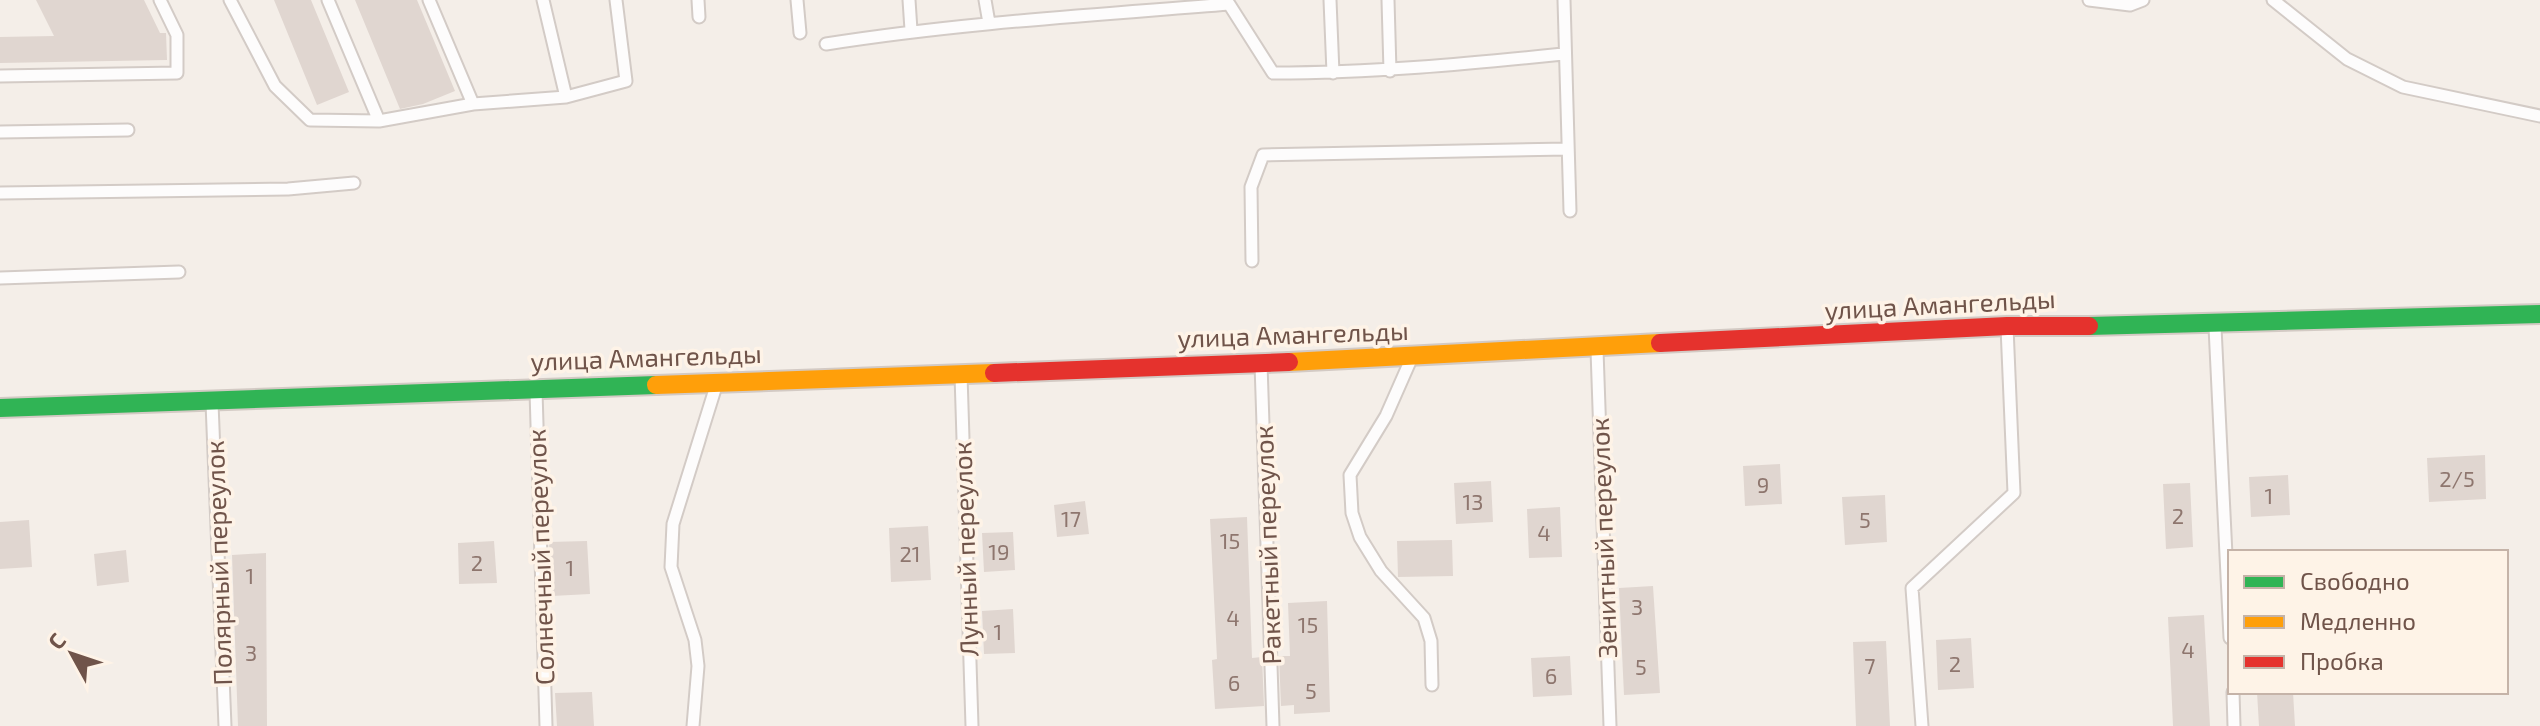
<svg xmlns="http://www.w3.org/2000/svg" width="2540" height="726" font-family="'Exo 2',sans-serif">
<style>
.building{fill:#e0d6d0}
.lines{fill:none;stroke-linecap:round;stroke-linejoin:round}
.lane-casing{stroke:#d3cbc6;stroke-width:15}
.fast-casing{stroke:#d3cac4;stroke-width:22}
.slow-casing{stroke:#d3cac4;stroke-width:22}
.jam-casing{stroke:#d3cac4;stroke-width:22}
.lane{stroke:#fdfcfc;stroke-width:11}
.fast{stroke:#30b455;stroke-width:18}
.slow{stroke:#ff9f0a;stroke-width:18}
.jam{stroke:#e5322d;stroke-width:18}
.labels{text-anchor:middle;stroke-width:7;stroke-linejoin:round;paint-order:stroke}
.number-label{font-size:22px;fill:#8e766e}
.street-label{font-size:26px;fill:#70544a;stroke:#fef3e7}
</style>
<rect width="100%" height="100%" fill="#f4eee8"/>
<path class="building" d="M36 0H144L160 33H166L167 60 0 63V37L54 36Z
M274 0H311L349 92 317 105Z
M355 0H417L455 91 423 104 400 109Z
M2485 455 2486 499 2429 502 2427 458Z
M1780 464 1782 504 1745 506 1743 466Z
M2288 475 2290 515 2251 517 2249 477Z
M1491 481 1493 522 1456 524 1454 483Z
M2190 483 2193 547 2166 549 2163 484Z
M1885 495 1887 542 1845 545 1842 497Z
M1085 501 1089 534 1057 537 1054 505Z
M1560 507 1562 557 1529 558 1527 509Z
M1247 517 1252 658 1262 657 1264 706 1215 709 1212 660 1217 659 1210 519Z
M29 520 32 567 0 569V522Z
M928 526 931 580 891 582 889 528Z
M1013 532 1015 570 984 572 982 533Z
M1452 540 1453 576 1398 577 1397 541Z
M494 541 497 583 459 584 458 543Z
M587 541 590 594 552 596 549 542Z
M126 550 129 582 97 586 94 554Z
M266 553 267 726H238L232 555Z
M1653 586 1660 693 1624 695 1619 588Z
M1327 601 1330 712 1294 714V705L1281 706 1279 656H1290L1288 603Z
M1013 609 1015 653 984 654 982 611Z
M2204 615 2210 726H2173L2168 617Z
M1971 638 1974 688 1938 690 1936 640Z
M1886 641 1890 726H1856L1853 642Z
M1570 656 1572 695 1533 697 1531 658Z
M592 692 594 726H557L555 693Z
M2257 692H2293L2295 726H2259Z"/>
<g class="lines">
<defs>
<path id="lane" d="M230 0 275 86 310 120 379 121 473 104 566 97 626 81 616 0
M328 0 379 121
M429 0 473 104
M543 0 566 97
M698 0 699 17
M797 0 800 33
M909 0 911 30
M985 0 989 23
M1330 0 1333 73
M1388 0 1390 71
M1564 0 1570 211
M2089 0 2130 5 2143 0
M2273 0 2347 59 2403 87 2540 116
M826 44C959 23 1094 15 1229 4L1273 73C1370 73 1466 64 1563 54
M0 76 177 73V35L160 0
M0 132 128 130
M0 193 288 189 354 183
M1252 261 1251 187 1263 155 1568 149
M0 278 179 272
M2215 327 2230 638
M1597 350 1610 726
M1412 357 1386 416 1350 475 1352 513 1360 537 1381 571 1424 618 1431 641 1432 685
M1261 364 1273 726
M961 375 972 726
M536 391 546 726
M212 403 225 726
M2233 692 2234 726
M693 726 698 666 695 640 671 567 673 524 716 386
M1922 726 1912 588 2014 493 2007 327"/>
<path id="fast" d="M2089 326 2540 314
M0 408 656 385"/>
<path id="slow" d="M1289 362 1660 343
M656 385 994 373"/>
<path id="jam" d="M1660 343 2007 326H2089
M994 373 1289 362"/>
</defs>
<use href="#lane" class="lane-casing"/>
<use href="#fast" class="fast-casing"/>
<use href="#slow" class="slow-casing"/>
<use href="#jam" class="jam-casing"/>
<use href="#lane" class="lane"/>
<use href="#fast" class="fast"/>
<use href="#slow" class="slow"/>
<use href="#jam" class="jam"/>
</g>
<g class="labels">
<g class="number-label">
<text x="2457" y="487">2/5</text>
<text x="1763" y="493">9</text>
<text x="2269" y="504">1</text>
<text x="1473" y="510">13</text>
<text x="2178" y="524">2</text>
<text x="1071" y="527">17</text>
<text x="1865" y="528">5</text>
<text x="1544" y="541">4</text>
<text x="1230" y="549">15</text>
<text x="999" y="560">19</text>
<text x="910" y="562">21</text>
<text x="477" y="571">2</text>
<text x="570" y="576">1</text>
<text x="250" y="584">1</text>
<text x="1637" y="615">3</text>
<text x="1233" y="626">4</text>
<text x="1308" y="633">15</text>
<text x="998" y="640">1</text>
<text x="2188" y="658">4</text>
<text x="251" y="661">3</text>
<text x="1955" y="672">2</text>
<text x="1870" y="674">7</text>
<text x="1641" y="675">5</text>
<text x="1551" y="684">6</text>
<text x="1234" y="691">6</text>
<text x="1311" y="699">5</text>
</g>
<g class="street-label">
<text transform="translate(1940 305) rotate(-3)" y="9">улица Амангельды</text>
<text transform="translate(1293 335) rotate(-2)" y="9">улица Амангельды</text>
<text transform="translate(646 358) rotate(-2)" y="9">улица Амангельды</text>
<text transform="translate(1604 538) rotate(-92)" y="9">Зенитный переулок</text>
<text transform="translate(1268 545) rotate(-92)" y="9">Ракетный переулок</text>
<text transform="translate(966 549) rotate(-92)" y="9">Лунный переулок</text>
<text transform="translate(541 557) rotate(-92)" y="9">Солнечный переулок</text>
<text transform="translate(219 563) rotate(-92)" y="9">Полярный переулок</text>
</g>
</g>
<rect x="2228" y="550" width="280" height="144" fill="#fef3e7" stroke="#c5b3a8" stroke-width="2"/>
<rect x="2244" y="576" width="40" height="12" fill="#30b455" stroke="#c5b3a8" stroke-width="2"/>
<text x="2300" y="590" font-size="24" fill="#70544a">Свободно</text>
<rect x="2244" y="616" width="40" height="12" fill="#ff9f0a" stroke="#c5b3a8" stroke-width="2"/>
<text x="2300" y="630" font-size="24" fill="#70544a">Медленно</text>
<rect x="2244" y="656" width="40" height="12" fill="#e5322d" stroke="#c5b3a8" stroke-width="2"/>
<text x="2300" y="670" font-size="24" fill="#70544a">Пробка</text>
<g transform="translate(72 654) rotate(310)" stroke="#fef3e7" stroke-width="6" paint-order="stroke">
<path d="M0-6L14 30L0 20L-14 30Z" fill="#70544a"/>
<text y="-12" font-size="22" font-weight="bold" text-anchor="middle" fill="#70544a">С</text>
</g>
</svg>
